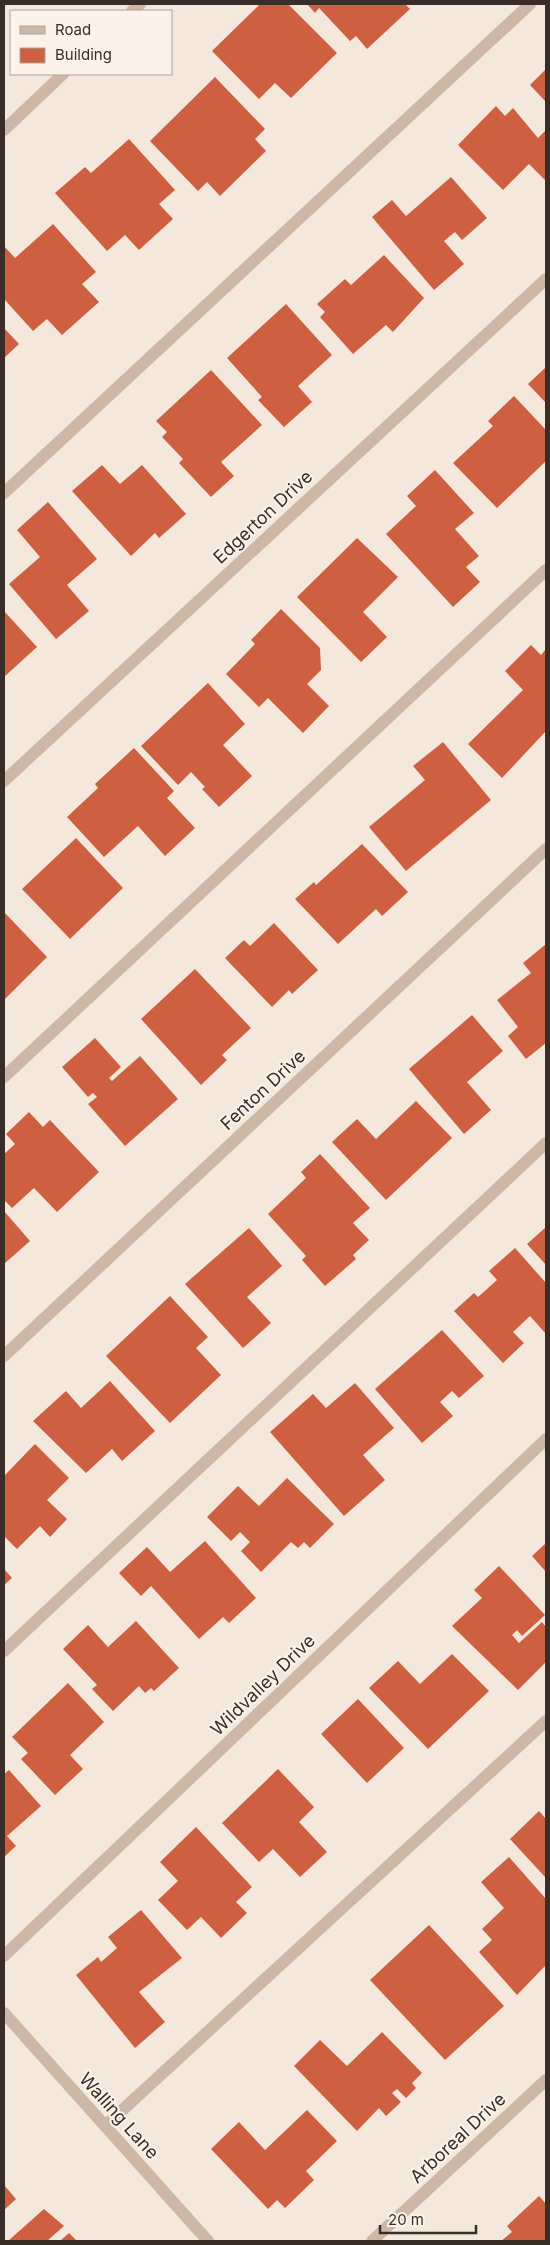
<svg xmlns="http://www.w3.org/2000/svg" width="550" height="2245" font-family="Inter,sans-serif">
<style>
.building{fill:#ce5f41}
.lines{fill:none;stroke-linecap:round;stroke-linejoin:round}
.service{stroke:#cdb8a7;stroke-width:12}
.minor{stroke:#cdb8a7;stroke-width:12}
.tertiary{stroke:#cdb8a7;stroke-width:12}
.labels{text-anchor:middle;stroke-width:4;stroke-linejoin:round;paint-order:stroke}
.street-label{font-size:18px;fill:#392d28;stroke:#fbf3ea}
</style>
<rect width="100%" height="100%" fill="#f4e8dd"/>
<path class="building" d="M260 4H288L337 53 291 98 275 83 259 99 212 51Z
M307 4H405L410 9 367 49 356 36 350 41 319 8 315 13Z
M546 69V102L530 85Z
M215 77 265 129 255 139 266 151 220 196 207 182 198 191 150 141Z
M496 106 505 116 513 108 538 138 546 130V181L529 164 503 190 458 145Z
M129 139 175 190 159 204 173 219 139 250 125 235 107 251 55 193 85 167 91 173Z
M451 177 487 218 462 240 455 232 444 241 464 264 434 290 372 217 392 200 406 216Z
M53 224 96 272 82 284 99 302 62 335 47 319 33 331 4 299V246L15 258Z
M384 255 424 298 393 332 386 325 353 354 320 317 325 312 317 304 345 279 351 285Z
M286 304 332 355 298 386 312 402 284 427 258 400 262 397 227 358Z
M4 328 19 344 4 358Z
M546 367V403L528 384Z
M211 370 262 425 221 462 234 476 211 497 179 463 183 459 162 437 167 432 156 421Z
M514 396 546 430V461L497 508 453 463 493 426 488 421Z
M102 465 120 484 142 465 186 514 159 538 155 533 131 556 72 491Z
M435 470 474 513 455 529 479 556 466 567 480 582 453 607 386 534 416 506 407 496Z
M48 502 97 559 67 585 89 611 56 639 9 584 40 557 17 530Z
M357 538 398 577 363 612 387 637 361 662 297 597Z
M281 609 320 648 321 670 307 684 329 706 303 733 268 698 259 707 226 674 255 644 251 640Z
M4 611 37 647 4 677Z
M531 645 541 655 546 649V731L502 778 468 744 523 690 505 671Z
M208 683 245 724 223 745 252 776 219 807 202 789 205 787 191 772 178 785 141 746Z
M443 742 491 800 406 871 369 827 425 780 413 766Z
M134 748 174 791 167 798 195 828 165 856 138 826 104 857 67 817 98 788 95 784Z
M76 838 123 888 70 939 22 889Z
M362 844 408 892 382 916 376 909 338 944 295 899 314 882 316 885Z
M4 912 47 957 4 1000Z
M274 923 318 970 292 994 289 990 272 1007 225 958 244 940 250 946Z
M546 944V1043L526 1059 508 1036 518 1027 497 1000 531 973 523 963Z
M195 969 251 1028 222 1055 227 1060 201 1085 141 1019Z
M472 1015 503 1051 467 1082 491 1110 464 1134 409 1069Z
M95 1038 121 1067 109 1078 112 1081 140 1056 178 1099 125 1146 88 1104 97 1097 93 1093 88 1097 62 1067Z
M416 1101 452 1138 386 1200 332 1142 357 1119 376 1139Z
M29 1112 43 1127 50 1120 99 1172 57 1212 34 1188 12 1208 4 1200V1154L15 1144 6 1134Z
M320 1154 370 1208 353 1223 369 1240 353 1255 356 1259 325 1286 302 1260 306 1256 268 1214 306 1178 301 1172Z
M4 1211 30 1241 4 1264Z
M546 1227V1265L527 1244Z
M249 1228 282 1266 247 1297 271 1323 243 1348 185 1284Z
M515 1248 546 1283V1334L530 1316 513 1332 524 1343 503 1363 454 1311 474 1293 478 1297 497 1280 489 1271Z
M170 1296 208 1337 196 1348 221 1375 170 1423 106 1356Z
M442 1330 484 1376 459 1398 452 1391 440 1402 453 1416 422 1443 375 1389Z
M110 1381 155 1431 122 1461 112 1449 86 1473 33 1421 66 1391 81 1408Z
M355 1383 394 1428 363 1455 385 1480 344 1516 270 1432 313 1394 326 1408Z
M35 1444 69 1478 47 1500 67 1519 50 1537 40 1526 17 1549 4 1536V1476Z
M287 1478 334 1524 310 1548 304 1542 298 1548 291 1542 261 1572 241 1551 250 1542 240 1532 231 1541 207 1517 238 1486 259 1506Z
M205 1541 256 1598 229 1623 223 1617 199 1639 151 1586 141 1596 119 1573 147 1547 170 1572Z
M546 1543V1572L532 1556Z
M499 1566 545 1615 522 1636 517 1630 512 1635 519 1643 542 1622 546 1627V1662L518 1690 452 1626 482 1598 474 1590Z
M4 1569 12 1578 4 1585Z
M136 1621 179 1668 154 1691 151 1688 145 1693 139 1686 113 1711 92 1689 97 1685 63 1649 88 1625 108 1647Z
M452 1654 489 1691 428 1749 369 1688 398 1661 420 1684Z
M68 1683 104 1722 70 1755 83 1769 55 1795 21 1759 28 1753 12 1737Z
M358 1699 404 1748 367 1783 321 1734Z
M278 1769 314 1807 299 1822 327 1852 300 1877 273 1849 259 1862 222 1823Z
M9 1770 41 1806 7 1836 16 1846 4 1857V1774Z
M539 1811 546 1819V1878L510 1839Z
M196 1827 252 1887 236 1902 247 1913 221 1938 201 1917 187 1930 158 1900 178 1881 160 1862Z
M509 1857 546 1899V1965L517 1995 479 1952 492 1940 482 1929 504 1908 481 1882Z
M141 1910 182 1958 139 1992 165 2022 135 2048 76 1975 98 1957 101 1962 117 1948 108 1937Z
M429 1925 504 2006 445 2060 370 1980Z
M382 2032 422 2073 412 2083 416 2088 406 2098 397 2089 392 2093 401 2102 386 2116 379 2108 357 2131 294 2066 320 2040 347 2066Z
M307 2110 337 2141 306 2171 314 2180 285 2208 277 2200 268 2209 211 2149 239 2122 265 2150Z
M4 2185 16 2199 4 2210Z
M539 2196 546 2204V2241H501L512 2232 507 2226Z
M44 2209 64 2226 47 2241H8Z
M69 2233 77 2241H60Z"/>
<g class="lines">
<path class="service" d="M4 493 530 4
M4 1077 546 570
M4 1651 546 1143
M105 2126 546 1721"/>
<path class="minor" d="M4 781 546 279
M4 1356 546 849
M4 1956 546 1439
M372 2241 546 2080"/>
<path class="tertiary" d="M132 11 140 4
M4 130 63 74
M4 2013 208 2241"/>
</g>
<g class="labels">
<g class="street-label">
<text transform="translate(263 517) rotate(-43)" y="6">Edgerton Drive</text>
<text transform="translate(263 1090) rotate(-43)" y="6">Fenton Drive</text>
<text transform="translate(263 1685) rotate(-44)" y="6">Wildvalley Drive</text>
<text transform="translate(119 2116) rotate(48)" y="6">Walling Lane</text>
<text transform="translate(458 2138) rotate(-43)" y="6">Arboreal Drive</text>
</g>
</g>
<rect width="550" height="2245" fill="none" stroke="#392d28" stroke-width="10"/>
<rect x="10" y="10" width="162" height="65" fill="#fbf3ea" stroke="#ada49c"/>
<rect x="20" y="26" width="25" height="8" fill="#cdb8a7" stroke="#ada49c"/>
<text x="55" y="35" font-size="15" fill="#392d28">Road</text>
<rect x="20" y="48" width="25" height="15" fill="#ce5f41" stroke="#ada49c"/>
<text x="55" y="60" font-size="15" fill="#392d28">Building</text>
<path d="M380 2225v8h96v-8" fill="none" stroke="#392d28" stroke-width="2.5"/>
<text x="388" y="2225" font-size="15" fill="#392d28" stroke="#fbf3ea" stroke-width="4" paint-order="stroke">20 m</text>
</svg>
